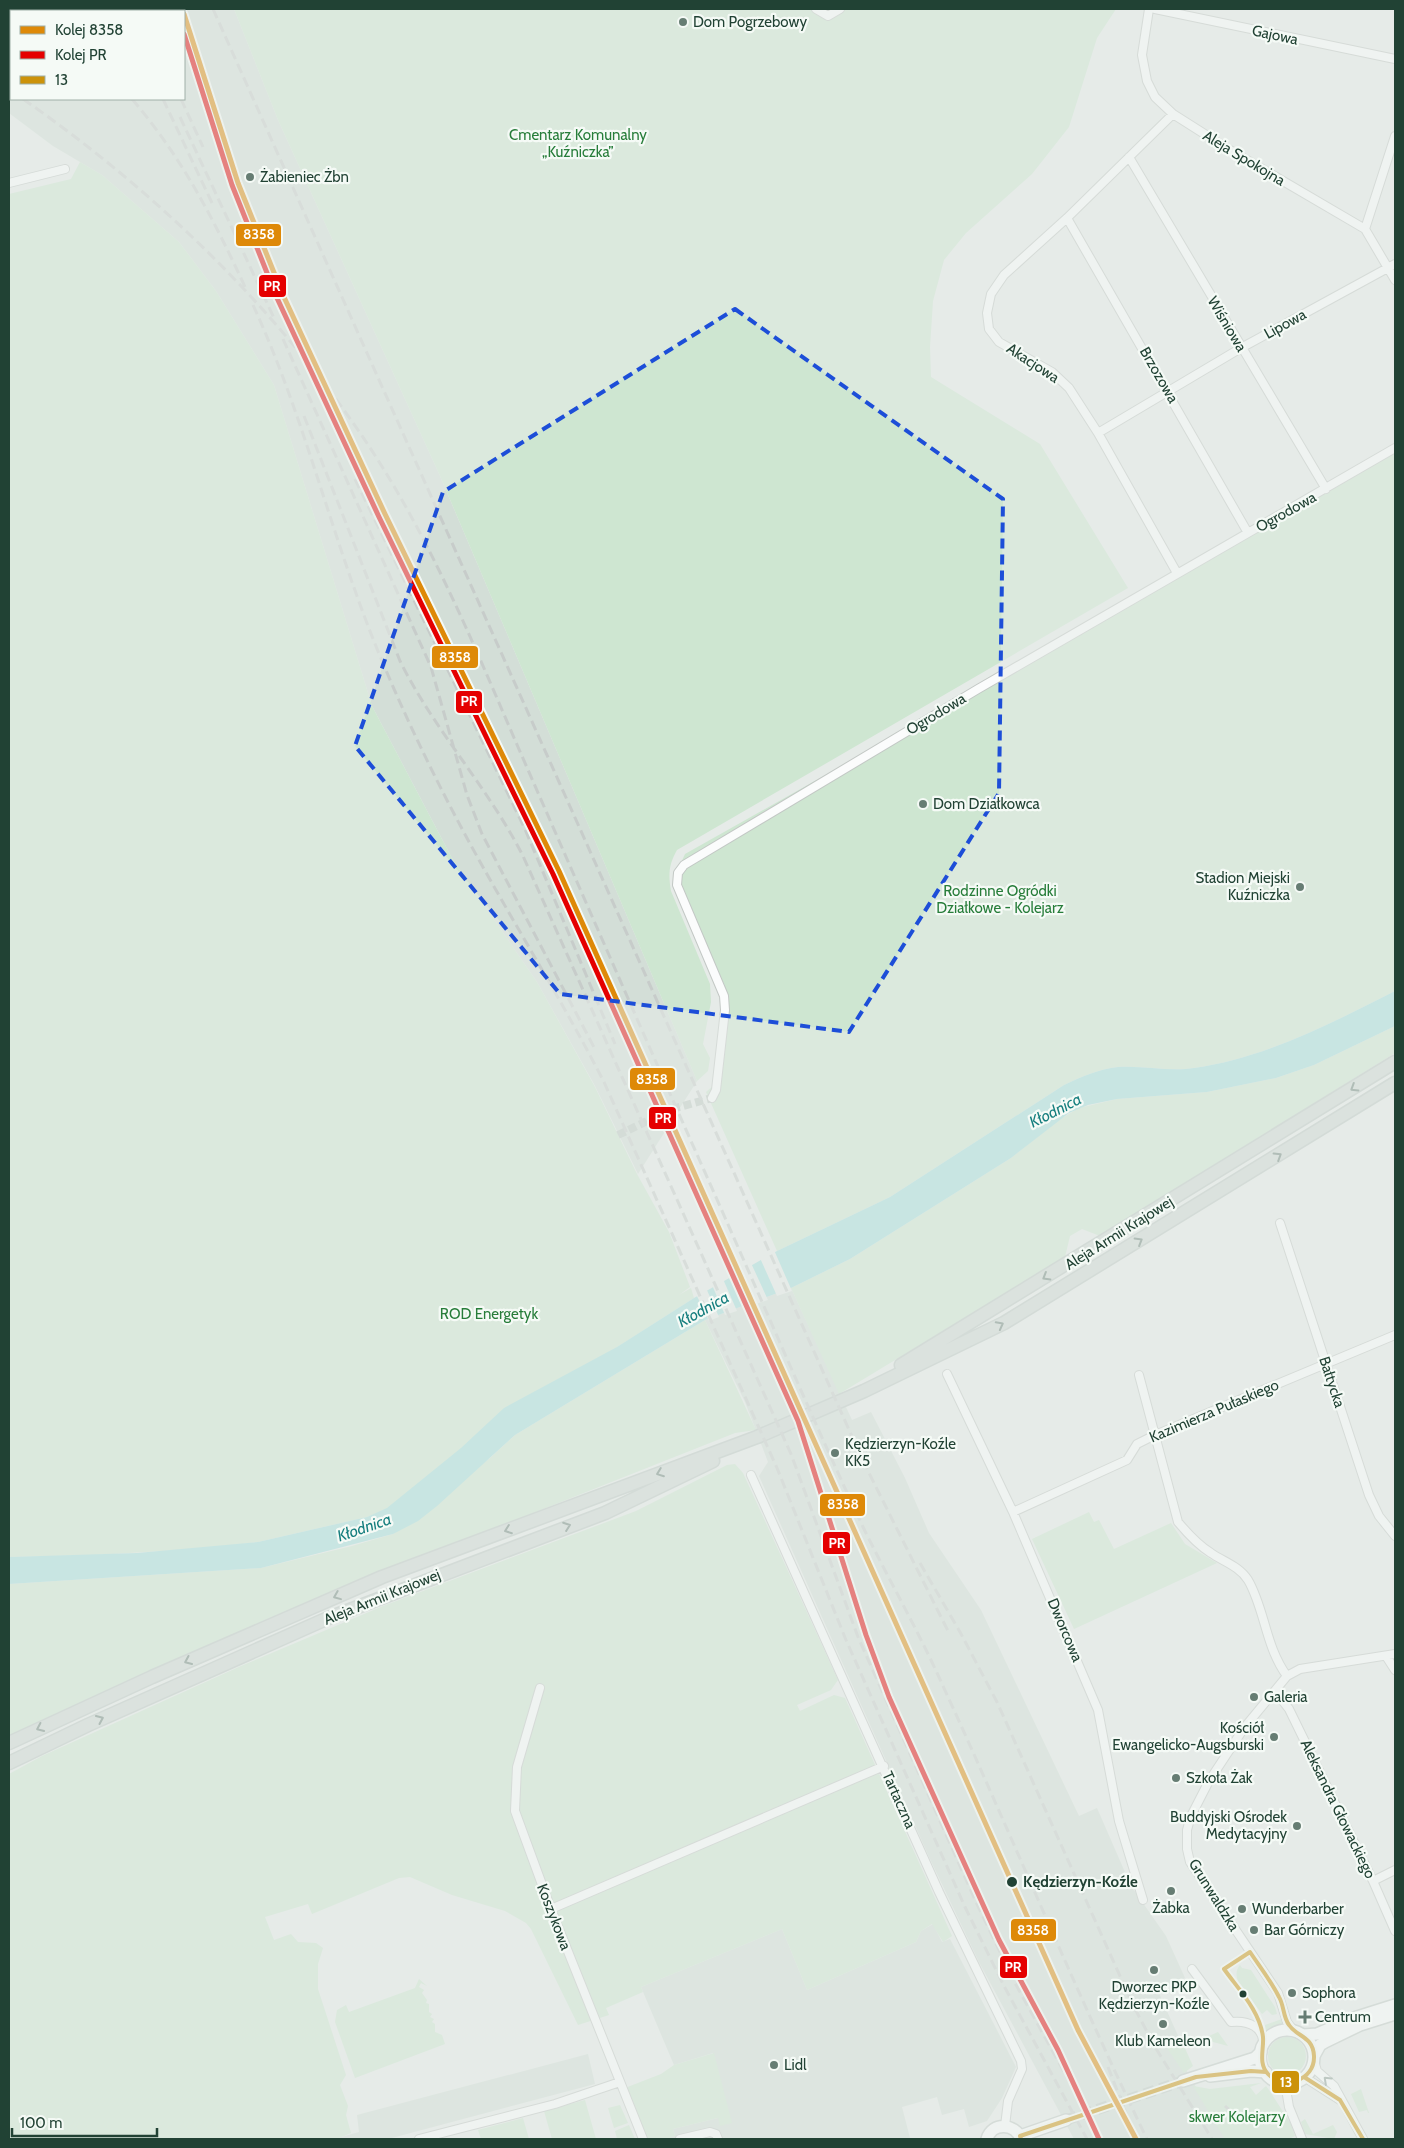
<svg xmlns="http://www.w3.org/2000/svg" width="1404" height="2148" font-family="Cabin,sans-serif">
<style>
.built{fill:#d3ded7;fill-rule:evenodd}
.green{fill:#cee6d1}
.water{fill:#a4dedc}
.pier{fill:#e6ebe8}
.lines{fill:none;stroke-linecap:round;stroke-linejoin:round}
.minor-tunnel{stroke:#bfc9c4;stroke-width:8;stroke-dasharray:8 4;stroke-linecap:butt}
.secondary-tunnel{stroke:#bfc9c4;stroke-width:11;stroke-dasharray:11 5.5;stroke-linecap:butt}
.minor-casing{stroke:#c3c8c5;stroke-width:10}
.secondary-casing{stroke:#c1c9c5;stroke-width:14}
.primary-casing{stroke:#bdc7c3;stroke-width:15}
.minor{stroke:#fbfcfc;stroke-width:8}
.secondary{stroke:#fbfcfc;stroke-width:11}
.primary{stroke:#ced7d3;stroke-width:12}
.rail{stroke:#c7ccca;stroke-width:3;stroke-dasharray:10 5;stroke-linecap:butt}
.bus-1-casing{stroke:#f5faf6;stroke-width:8}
.bus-1{stroke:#cc920a;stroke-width:4}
.rail-1-casing{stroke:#f5faf6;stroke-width:9}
.rail-2-casing{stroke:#f5faf6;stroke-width:9}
.rail-1{stroke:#de8908;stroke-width:5}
.rail-2{stroke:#e50000;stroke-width:5}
.oneway{stroke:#6f857c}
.oneway2{stroke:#8e9f98}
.marked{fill:none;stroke:#1d4ed8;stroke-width:4;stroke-dasharray:10 6;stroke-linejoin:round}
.poi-dot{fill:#667d73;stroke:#f5faf6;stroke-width:2}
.stop-dot{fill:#214234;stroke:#f5faf6;stroke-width:2}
.labels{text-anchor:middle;stroke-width:4.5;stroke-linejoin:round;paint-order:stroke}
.poi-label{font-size:15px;fill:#214234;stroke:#f5faf6;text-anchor:start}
.street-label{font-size:15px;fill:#214234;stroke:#f5faf6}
.park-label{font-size:15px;fill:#277d3a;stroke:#f5faf6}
.stop-label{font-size:15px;font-weight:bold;fill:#214234;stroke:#f5faf6;text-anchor:start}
.water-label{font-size:16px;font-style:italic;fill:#157e7e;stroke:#f5faf6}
.line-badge{stroke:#f5faf6;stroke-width:2}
.badge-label{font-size:14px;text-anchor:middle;font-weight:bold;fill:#fff}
</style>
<rect width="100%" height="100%" fill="#e6ebe8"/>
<path class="built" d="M9 9H234L278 120 440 476 697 1081 638 1174 595 1086 537 982 453 860 372 706 274 385 216 291 179 242 102 175 53 146 9 113ZM11 11H184V99H11Z
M791 1288 852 1420 871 1412 905 1478 929 1533 981 1610 1079 1816 1097 1808 1131 1886 1166 1936 1185 1978 1158 1991 1180 2040 1171 2044 1226 2139H1074L979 1962 930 1859 759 1476 768 1462 745 1402 705 1320Z
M933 1924 942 1942 950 1939 1016 2067 1002 2098 987 2121 969 2127 964 2109 942 2115 937 2097 902 2107 910 2138 906 2139H671L670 2137 675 2136 673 2129 718 2118 713 2053 674 2065 641 1987 782 1929 807 1990 916 1942 921 1931Z
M588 2054 595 2084 388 2139H334L359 2132 357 2115Z"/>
<path class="green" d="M234 9H1116L1097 38 1069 127 1032 174 966 233 944 260 933 301 930 347 931 377 1040 444 1128 588 677 850C669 864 668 874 671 891L710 984 711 1002 703 1044 710 1058 708 1071 697 1081 440 476 278 120Z
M80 162 102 175 179 242 216 291 274 385 372 706 453 860 537 982 595 1087 637 1174 669 1232 690 1287 679 1295 691 1288 694 1298 572 1376 404 1502 367 1517 258 1542 212 1548 96 1555 9 1557V194L71 179Z
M1395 446V991C1332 1023 1265 1058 1194 1068 1169 1072 1143 1065 1118 1067 1099 1069 1081 1077 1064 1085L890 1197 777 1251 706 1092 714 1085 725 986 675 876 685 854 843 765 1045 646Z
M1395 1026V1053L1100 1236 1082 1229 1070 1236 1065 1257 839 1394 791 1288 850 1259 1011 1158 1057 1121 1079 1108 1117 1099 1207 1092 1276 1078 1314 1065Z
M705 1320 756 1430 735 1433 389 1570 9 1738V1584L261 1568 352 1546 393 1534 490 1458 515 1435Z
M735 1464 743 1473 838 1680 831 1690 797 1705 800 1711 834 1695 845 1698 952 1936 943 1942 932 1924 921 1931 916 1942 807 1990 782 1929 641 1987 643 1992 606 2008 609 2015 578 2025 531 1929 526 1923 505 1911 452 1895 410 1877 399 1878 312 1914 308 1904 265 1917 274 1940 291 1934 298 1942 316 1943 323 1948 318 1964V1989L346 2075 340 2085 348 2106 346 2115 351 2133 337 2139H9V1774L42 1756 241 1666 383 1606 636 1511 727 1465Z
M1089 1512 1094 1522 1099 1520 1114 1549 1171 1523 1185 1544 1217 1563 1074 1629 1032 1539Z
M1240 1965 1242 1968 1251 1970 1275 2007 1277 2014 1272 2015 1267 2010 1262 2014C1254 2001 1227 1980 1240 1965Z
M419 1979 427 1986 421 1983 419 1987 424 1990 422 1993 427 2000 426 2003 429 2004V2012L432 2014 430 2017 434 2019 432 2022 435 2024V2032L442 2035 445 2044 355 2078 335 2022 337 2010 346 2005 349 2012 415 1988Z
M1282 2019 1284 2027 1274 2029 1266 2035 1265 2025Z
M1218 2032 1228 2046 1202 2039Z
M1268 2056a19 19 0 1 1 38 0a19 19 0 1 1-38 0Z
M1177 2038 1180 2045 1183 2044 1193 2066 1184 2073 1164 2044Z
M714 2053 732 2123 720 2126 718 2118 673 2129 675 2136 671 2137V2139H647L625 2088 661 2074 674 2065Z
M1261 2083 1250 2087 1256 2095 1266 2086 1269 2090 1291 2124 1295 2136 1289 2139H1225L1193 2086 1210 2089Z
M1361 2089 1369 2113H1368L1367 2110 1359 2112 1351 2094Z
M585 2100 596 2139H552L544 2111Z
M620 2105 628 2123 614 2128 608 2108Z
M523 2118 529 2139H481L478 2130Z
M1305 2119 1313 2134 1333 2125 1337 2132 1334 2139 1305 2134 1301 2122Z
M629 2125 635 2139H617L615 2131Z"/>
<path class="water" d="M1395 991V1026L1314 1065 1276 1078 1207 1092 1117 1099 1088 1105 1069 1113 1011 1158 850 1259 791 1288 705 1320 515 1435 437 1506 418 1521 393 1534 261 1568 9 1584V1557L137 1553 258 1542 367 1517 387 1508 461 1448 504 1408 617 1347 694 1298 777 1251 890 1197 1064 1085C1081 1077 1099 1069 1118 1067 1143 1065 1169 1072 1194 1068 1265 1058 1332 1023 1395 991Z"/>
<path class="pier" d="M774 1250 792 1291 777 1296 760 1258Z
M751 1263 768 1300 747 1307 732 1274Z
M723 1279 737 1311 725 1315 712 1285Z
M706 1288 719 1317 709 1321 696 1294Z"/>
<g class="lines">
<path class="minor-tunnel" d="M618 1135 672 1109 712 1098"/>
<path class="secondary-tunnel" d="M1066 2120 1183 2081"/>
<defs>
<path id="minor" d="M816 9 828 16 840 9
M1149 9 1142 55 1147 81 1155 97 1173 114 1225 147 1365 229 1395 280
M1155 9 1395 59
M1173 114 1067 218 1004 275 991 294 987 313 989 329 999 342 1052 372 1069 388 1098 433 1177 573
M1129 157 1326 489
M9 183 65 169
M1067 218 1248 533
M1365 229 1395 136
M1098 433 1241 348 1395 264
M712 1098 716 1090 725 1010 724 996 677 885 678 873 684 865 978 689 1395 448
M1280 1223 1369 1495 1379 1516 1395 1536
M947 1374 1013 1512 1098 1710 1119 1821 1143 1900
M1139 1375 1178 1522C1188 1534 1198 1545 1211 1553 1224 1562 1239 1566 1248 1580 1265 1609 1265 1646 1287 1676
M751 1475 939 1892 1021 2061 1022 2069 1008 2101 1005 2126
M1013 1512 1127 1460 1137 1444 1155 1435 1395 1335
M1386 1656 1395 1670
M540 1688 517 1767 515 1811 551 1909 643 2139
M1275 1691 1289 1709 1373 1881 1395 1931
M1373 1881 1395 1870
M551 1909 884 1766
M1192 1969 1231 2022C1248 2020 1265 2027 1263 2046
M1294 2031 1287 2022 1278 1993 1190 1862 1187 1849V1830L1191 1816 1209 1781 1244 1728 1287 1676 1300 1669 1395 1654
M1314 2061 1317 2071 1334 2086 1363 2139
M1304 2077 1340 2100
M1285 2083 1289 2107 1302 2139
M419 2139 555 2104 620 2082
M680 2139 710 2132 716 2134 718 2139"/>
<path id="secondary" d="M1260 2057a27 27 0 1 1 54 0a27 27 0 1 1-54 0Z
M1303 2035 1317 2034 1354 2018 1395 2005
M1314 2056 1320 2045 1325 2042 1360 2025 1395 2014
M1210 2076 1251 2071 1266 2072
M1183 2081 1255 2058 1261 2052
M1020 2136 1066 2120
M987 2139C992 2122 1015 2123 1021 2139"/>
<path id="primary" d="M901 1365 1395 1062
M9 1743 152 1677 382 1577 757 1437 864 1391 1004 1323 1395 1083
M9 1763 88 1725 326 1619 605 1513 713 1461"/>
</defs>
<use href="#minor" class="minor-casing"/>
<use href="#secondary" class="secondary-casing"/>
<use href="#primary" class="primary-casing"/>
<use href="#minor" class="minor"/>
<use href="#secondary" class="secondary"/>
<use href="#primary" class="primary"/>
<path class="rail" d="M53 9 55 11
M112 9 114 11
M140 9 141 11
M213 9 863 1461 948 1631
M9 90 11 91
M23 99C150 187 270 302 358 430 426 528 471 638 518 747 578 884 638 1022 699 1159 754 1282 806 1405 863 1527 889 1580 919 1632 943 1686 1012 1836 1075 1990 1147 2139
M132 99C183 159 213 218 246 289
M163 99 212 203
M181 99 203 147
M180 117 274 318
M253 305C307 422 334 549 385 668 415 739 450 809 488 876 527 945 568 1012 604 1082L777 1468 846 1640 965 1907 1004 1986 1087 2139
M283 339 431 667 467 795 482 834 596 1051
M304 416 400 661C434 730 488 787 523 856L791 1454 858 1637 976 1902 1015 1983 1101 2139
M355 479 525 829 615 1044
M920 1563 960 1632 997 1702 1133 2005 1155 2047 1212 2139
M1108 2067 1136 2139
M1225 2106 1247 2126"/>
<defs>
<path id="bus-1" d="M1250 1952C1260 1967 1271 1981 1279 1997 1284 2005 1283 2017 1289 2025 1297 2037 1313 2036 1314 2056 1315 2081 1283 2090 1268 2074 1258 2063 1264 2050 1263 2037 1260 2011 1239 1990 1224 1969Z
M1304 2077 1340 2100 1363 2139
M1021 2139 1020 2136 1196 2077 1251 2071 1266 2072"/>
</defs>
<use href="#bus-1" class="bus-1-casing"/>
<use href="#bus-1" class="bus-1"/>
<defs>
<path id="rail-1" d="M184 14 238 183 283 295 385 514 559 871 1078 2030 1136 2139"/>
<path id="rail-2" d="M184 34 232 185 277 298 379 517 553 874 798 1421 866 1635 889 1697 999 1940 1058 2050 1099 2139"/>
</defs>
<use href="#rail-1" class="rail-1-casing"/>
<use href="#rail-2" class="rail-2-casing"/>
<use href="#rail-1" class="rail-1"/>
<use href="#rail-2" class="rail-2"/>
</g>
<defs><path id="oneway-chevron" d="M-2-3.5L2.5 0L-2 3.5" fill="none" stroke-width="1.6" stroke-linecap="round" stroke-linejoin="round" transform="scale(1.25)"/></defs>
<g class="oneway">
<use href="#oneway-chevron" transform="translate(1354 1088) rotate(148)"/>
<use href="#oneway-chevron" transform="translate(1278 1156) rotate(-32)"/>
<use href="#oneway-chevron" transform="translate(1139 1241) rotate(-31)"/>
<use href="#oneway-chevron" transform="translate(1046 1277) rotate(149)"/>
<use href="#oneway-chevron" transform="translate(1000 1325) rotate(-28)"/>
<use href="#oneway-chevron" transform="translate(660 1473) rotate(159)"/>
<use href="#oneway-chevron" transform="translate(567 1526) rotate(-20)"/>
<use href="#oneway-chevron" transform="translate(508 1530) rotate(160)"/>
<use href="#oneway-chevron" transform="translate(337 1596) rotate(158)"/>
<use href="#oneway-chevron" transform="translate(188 1661) rotate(156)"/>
<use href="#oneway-chevron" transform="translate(100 1719) rotate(-24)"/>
<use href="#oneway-chevron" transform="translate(40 1728) rotate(155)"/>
</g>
<use class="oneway2" href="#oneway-chevron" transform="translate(1327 2080) rotate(-137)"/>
<path d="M0 0H1404V2148H0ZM735 309 1003 499 999 793 849 1032 560 994 355 746 443 492Z" fill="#e6ebe8" fill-opacity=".55" fill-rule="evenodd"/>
<path class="marked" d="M735 309 1003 499 999 793 849 1032 560 994 355 746 443 492Z"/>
<g class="poi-dot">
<circle cx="683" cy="22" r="5"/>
<circle cx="250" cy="177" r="5"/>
<circle cx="923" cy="804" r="5"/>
<circle cx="1300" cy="887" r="5"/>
<circle cx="835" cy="1453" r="5"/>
<circle cx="1254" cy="1697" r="5"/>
<circle cx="1274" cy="1737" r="5"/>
<circle cx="1176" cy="1778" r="5"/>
<circle cx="1297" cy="1826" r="5"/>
<circle cx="1171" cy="1891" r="5"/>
<circle cx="1242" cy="1909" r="5"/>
<circle cx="1254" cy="1930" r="5"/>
<circle cx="1154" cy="1970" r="5"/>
<circle cx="1292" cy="1993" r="5"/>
<path d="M1302.5 2009.5h5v5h5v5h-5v5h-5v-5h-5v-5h5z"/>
<circle cx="1163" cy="2024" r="5"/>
<circle cx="774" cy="2065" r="5"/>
</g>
<g class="stop-dot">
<circle cx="1012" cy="1882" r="6"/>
<circle cx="1243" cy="1994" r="4.5"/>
</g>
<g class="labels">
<g class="poi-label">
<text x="693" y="27">Dom Pogrzebowy</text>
<text x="260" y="182">Żabieniec Żbn</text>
<text x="933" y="809">Dom Działkowca</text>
<text x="1290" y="883" text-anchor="end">Stadion Miejski<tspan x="1290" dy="17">Kuźniczka</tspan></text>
<text x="845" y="1449">Kędzierzyn-Koźle<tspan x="845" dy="17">KK5</tspan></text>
<text x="1264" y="1702">Galeria</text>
<text x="1264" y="1733" text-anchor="end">Kościół<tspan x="1264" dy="17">Ewangelicko-Augsburski</tspan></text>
<text x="1186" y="1783">Szkoła Żak</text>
<text x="1287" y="1822" text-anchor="end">Buddyjski Ośrodek<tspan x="1287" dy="17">Medytacyjny</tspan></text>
<text x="1171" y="1913" text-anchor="middle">Żabka</text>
<text x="1252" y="1914">Wunderbarber</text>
<text x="1264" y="1935">Bar Górniczy</text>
<text x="1154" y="1992" text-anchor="middle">Dworzec PKP<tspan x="1154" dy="17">Kędzierzyn-Koźle</tspan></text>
<text x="1302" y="1998">Sophora</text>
<text x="1315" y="2022">Centrum</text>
<text x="1163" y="2046" text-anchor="middle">Klub Kameleon</text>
<text x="784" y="2070">Lidl</text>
</g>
<g class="street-label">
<text transform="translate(1275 35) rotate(12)" y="5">Gajowa</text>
<text transform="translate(1244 158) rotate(31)" y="5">Aleja Spokojna</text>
<text transform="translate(1227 324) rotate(59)" y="5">Wiśniowa</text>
<text transform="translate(1285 324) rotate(-29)" y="5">Lipowa</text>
<text transform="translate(1033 363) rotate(33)" y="5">Akacjowa</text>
<text transform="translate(1159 375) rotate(60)" y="5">Brzozowa</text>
<text transform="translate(1286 512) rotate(-29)" y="5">Ogrodowa</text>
<text transform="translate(936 714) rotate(-31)" y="5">Ogrodowa</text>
<text transform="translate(1119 1233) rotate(-32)" y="5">Aleja Armii Krajowej</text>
<text transform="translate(1332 1382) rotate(72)" y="5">Bałtycka</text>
<text transform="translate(1214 1411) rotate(-23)" y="5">Kazimierza Pułaskiego</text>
<text transform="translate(382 1597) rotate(-22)" y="5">Aleja Armii Krajowej</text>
<text transform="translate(1065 1630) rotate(67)" y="5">Dworcowa</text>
<text transform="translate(899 1800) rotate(66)" y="5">Tartaczna</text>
<text transform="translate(1338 1809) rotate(64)" y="5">Aleksandra Głowackiego</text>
<text transform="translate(1214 1895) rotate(58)" y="5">Grunwaldzka</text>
<text transform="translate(554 1917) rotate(69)" y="5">Koszykowa</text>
</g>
<g class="park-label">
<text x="578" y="140">Cmentarz Komunalny<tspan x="578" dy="17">„Kuźniczka”</tspan></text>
<text x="1000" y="896">Rodzinne Ogródki<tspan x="1000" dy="17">Działkowe - Kolejarz</tspan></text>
<text x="489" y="1319">ROD Energetyk</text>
<text x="1237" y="2122">skwer Kolejarzy</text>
</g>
<g class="stop-label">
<text x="1023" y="1887">Kędzierzyn-Koźle</text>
</g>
<g class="water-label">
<text transform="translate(1055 1110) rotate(-27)" y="6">Kłodnica</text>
<text transform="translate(703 1309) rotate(-29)" y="6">Kłodnica</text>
<text transform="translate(364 1527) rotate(-19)" y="6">Kłodnica</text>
</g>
</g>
<g class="line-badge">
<rect x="235" y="223" width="47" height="24" rx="5" fill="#de8908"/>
<rect x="258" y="274" width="29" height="24" rx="5" fill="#e50000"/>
<rect x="431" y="645" width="48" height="24" rx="5" fill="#de8908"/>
<rect x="455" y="690" width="28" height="24" rx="5" fill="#e50000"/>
<rect x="629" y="1067" width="47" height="24" rx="5" fill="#de8908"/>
<rect x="648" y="1106" width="29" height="24" rx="5" fill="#e50000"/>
<rect x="819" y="1493" width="47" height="24" rx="5" fill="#de8908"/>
<rect x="822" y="1531" width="29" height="24" rx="5" fill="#e50000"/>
<rect x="1010" y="1918" width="47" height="24" rx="5" fill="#de8908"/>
<rect x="999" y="1955" width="29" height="24" rx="5" fill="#e50000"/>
<rect x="1271" y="2070" width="29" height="24" rx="5" fill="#cc920a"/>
</g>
<g class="badge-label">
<text x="259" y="239">8358</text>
<text x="272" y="291">PR</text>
<text x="455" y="662">8358</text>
<text x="469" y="706">PR</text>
<text x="652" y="1084">8358</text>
<text x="663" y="1123">PR</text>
<text x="843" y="1509">8358</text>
<text x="837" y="1548">PR</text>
<text x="1033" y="1935">8358</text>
<text x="1013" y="1972">PR</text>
<text x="1286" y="2087">13</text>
</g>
<rect width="1404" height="2148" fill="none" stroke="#214234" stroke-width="20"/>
<rect x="10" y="10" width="175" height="90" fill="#f5faf6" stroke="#a0b0a8"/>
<rect x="20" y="26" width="25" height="8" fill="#de8908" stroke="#a0b0a8"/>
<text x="55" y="35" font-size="15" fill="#214234">Kolej 8358</text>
<rect x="20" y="51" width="25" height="8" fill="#e50000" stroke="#a0b0a8"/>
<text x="55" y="60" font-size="15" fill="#214234">Kolej PR</text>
<rect x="20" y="76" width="25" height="8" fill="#cc920a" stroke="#a0b0a8"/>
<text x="55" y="85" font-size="15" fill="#214234">13</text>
<path d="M12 2128v8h145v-8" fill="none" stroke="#214234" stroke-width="2.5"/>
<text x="20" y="2128" font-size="15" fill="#214234" stroke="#f5faf6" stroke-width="4" paint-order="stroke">100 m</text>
</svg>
